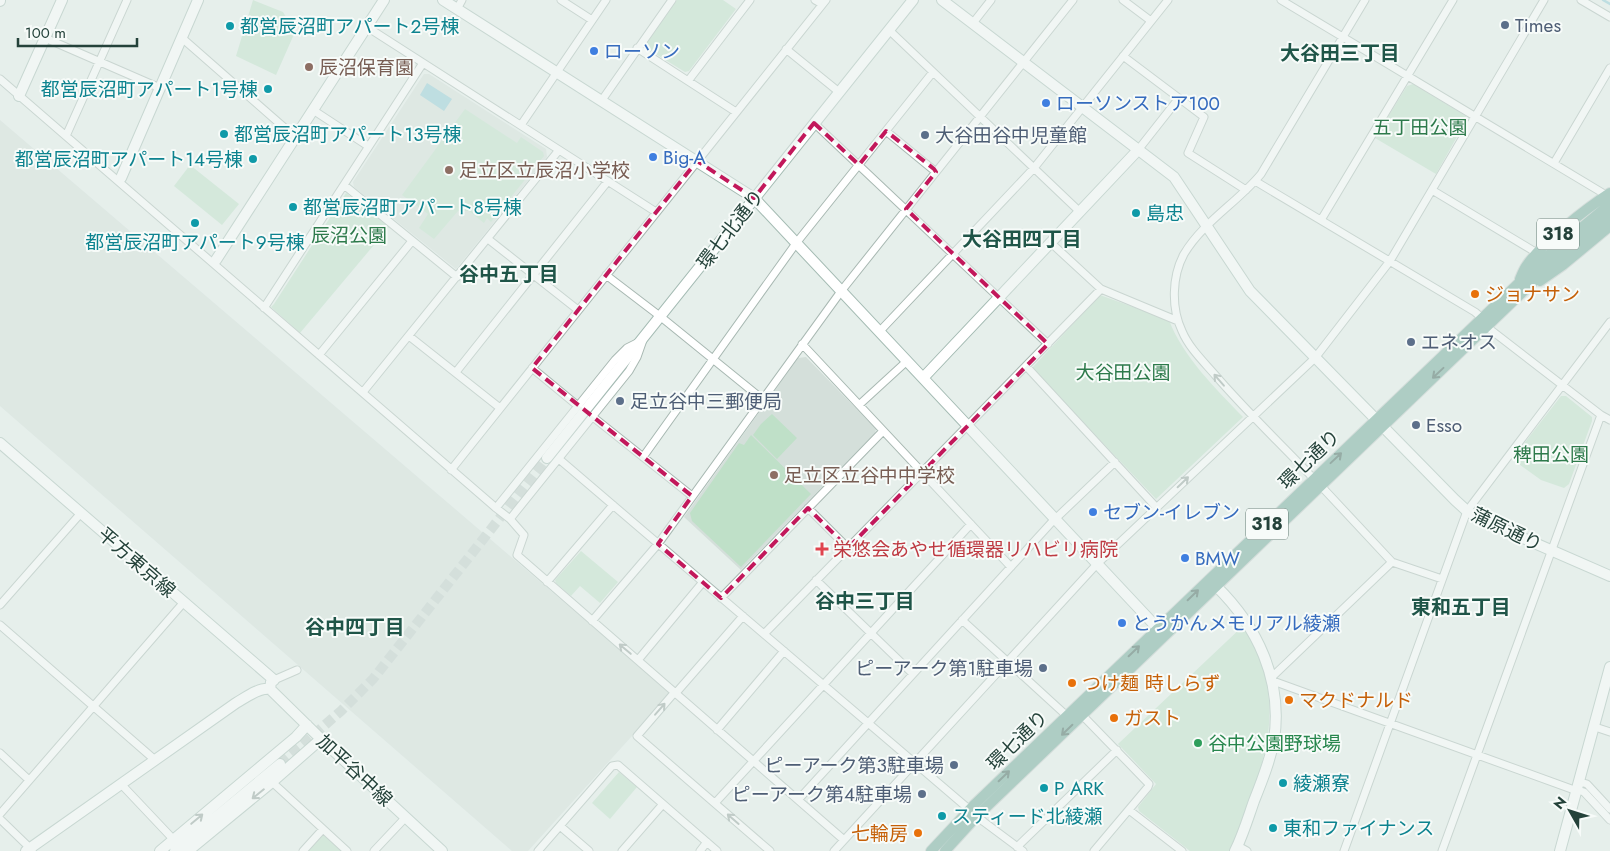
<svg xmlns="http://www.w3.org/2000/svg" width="1610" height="851" font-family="Jost,'Noto Sans JP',sans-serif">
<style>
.built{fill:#d4dfda}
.green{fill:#bfe0c8}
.water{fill:#8ec9d4}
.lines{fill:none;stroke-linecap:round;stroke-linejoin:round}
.stream{stroke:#8ec9d4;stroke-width:2.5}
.secondary-tunnel{stroke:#bfccc8;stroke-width:10;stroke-dasharray:10 5;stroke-linecap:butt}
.street-casing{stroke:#a8b8b2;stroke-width:9}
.secondary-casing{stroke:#a4bbb3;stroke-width:12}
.primary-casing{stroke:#c2cac8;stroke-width:12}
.street{stroke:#fff;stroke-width:7}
.secondary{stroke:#fff;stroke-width:10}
.primary{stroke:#6aa596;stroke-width:10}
.oneway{stroke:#365b51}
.oneway2{stroke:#92a09c}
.marked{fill:none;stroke:#c2185b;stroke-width:4;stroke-dasharray:10 6;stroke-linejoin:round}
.service-dot{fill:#5c6f8a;stroke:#f7fbf9;stroke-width:2}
.culture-dot{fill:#0f9aa8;stroke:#f7fbf9;stroke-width:2}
.shop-dot{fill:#3f7fe0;stroke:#f7fbf9;stroke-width:2}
.education-dot{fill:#8d6e63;stroke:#f7fbf9;stroke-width:2}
.food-dot{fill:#e8710a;stroke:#f7fbf9;stroke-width:2}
.health-dot{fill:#e0444e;stroke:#f7fbf9;stroke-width:2}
.leisure-dot{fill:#2e9e5b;stroke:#f7fbf9;stroke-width:2}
.labels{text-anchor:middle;stroke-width:4;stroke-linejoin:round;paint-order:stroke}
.shield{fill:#f7fbf9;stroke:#637a73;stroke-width:1}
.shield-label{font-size:18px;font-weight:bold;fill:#24423a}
.service-label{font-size:19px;fill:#4e5e75;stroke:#f7fbf9;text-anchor:start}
.culture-label{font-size:19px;fill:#0d838f;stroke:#f7fbf9;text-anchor:start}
.shop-label{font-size:19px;fill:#366cbe;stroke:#f7fbf9;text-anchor:start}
.education-label{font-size:19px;fill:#785e54;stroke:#f7fbf9;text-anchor:start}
.park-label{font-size:19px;fill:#2d7a4b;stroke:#f7fbf9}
.street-label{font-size:19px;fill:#24423a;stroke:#f7fbf9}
.food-label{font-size:19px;fill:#c56008;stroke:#f7fbf9;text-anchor:start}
.health-label{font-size:19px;fill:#be3a42;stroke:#f7fbf9;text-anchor:start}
.leisure-label{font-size:19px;fill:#27864d;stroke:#f7fbf9;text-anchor:start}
.neighbourhood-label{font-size:20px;font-weight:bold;fill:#1f5548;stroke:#f7fbf9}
</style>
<rect width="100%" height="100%" fill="#e6efeb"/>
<path class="built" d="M424 74H429L546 149 547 157 456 269 354 187 353 182Z
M0 120 668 691 669 695 528 851H512L0 406Z
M806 357 876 429 875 433 741 570 684 517 798 358Z"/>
<path class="green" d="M253 0 283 12 295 32 276 75 236 56Z
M677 0H723L736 9 689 71 685 72 646 48 645 45Z
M1413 84 1466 116 1467 119 1436 174 1375 138 1407 86Z
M465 109 517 143 521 137 543 152 544 156 491 222 487 218 484 223 469 211H458L434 239 419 228 428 214 402 195Z
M190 165 239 204 222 225 174 186Z
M346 193 389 227 300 333 271 307 274 304Z
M1100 295 1169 320C1183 357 1216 389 1243 417L1156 499 1032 368Z
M1561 396H1566L1592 417V421L1569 484 1564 488 1541 480 1512 459Z
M772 414 797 438 777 459 753 435 761 424Z
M751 435 811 494 741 567 692 521 690 513 739 443 744 445Z
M581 551 618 582 600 603 580 586 571 596 556 583 555 580Z
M1244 625C1251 636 1256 647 1260 660 1285 727 1255 784 1232 847L1229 851H1190L1139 811 1138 807 1156 784 1118 744Z
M619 772 637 787 610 819 592 803Z
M322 836H325L341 851H308Z"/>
<path class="water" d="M427 83 452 99 444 111 420 95Z"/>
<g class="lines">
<path class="stream" d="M1603 0 1610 4"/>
<path class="secondary-tunnel" d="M280 764 341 711 373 679 547 458"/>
<defs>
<path id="street" d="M561 0 592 20
M815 0 822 4
M1123 0 1151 21
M1281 0 1606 195
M1581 0 1610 17
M457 9 462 0
M973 23 991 0
M367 27 656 212
M889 30 1079 211
M45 38 160 88
M182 38 295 137
M637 48 736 112
M786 49 839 92
M1123 56 1204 117 1188 153 1246 190
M0 79 496 508
M688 81 750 0
M602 100 672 0
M313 110 368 146
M814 123 1048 344
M521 125 606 0
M886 131 936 172
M66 136 127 0
M1138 150 1179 98
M1554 163 1610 68
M1255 181 1475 312 1482 318
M344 185 457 277
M1432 190 1537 253
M1321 220 1453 0
M488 239 578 310
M1050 242 1101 289 1178 321
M606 275 661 317 762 399
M264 308 423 63
M1487 327 1601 415 1610 420
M880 331 1034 168 1168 0
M409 336 500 408
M643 340 637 357 629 371 510 519 496 508 615 360 627 348Z
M802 344 1011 567
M319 355 412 241
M1026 366 1156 507
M532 368 578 406
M456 372 608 181
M363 392 559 150
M859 405 907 361
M593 417 692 496
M643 457 797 242 933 72
M559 459 984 822 1023 851
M451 470 826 0
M1313 478C1281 444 1247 412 1216 376 1204 362 1189 348 1182 331 1171 308 1172 276 1184 254 1203 222 1238 202 1261 174L1365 0
M1321 486 1392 562 1442 579
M808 508 848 548
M510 519 524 535 517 555 844 840
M816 580 913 674
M547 582 613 505
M721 598 883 431
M0 605 81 513
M962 620 1067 716
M592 621 658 544 842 290 1073 0
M0 625 155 760
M764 634 1101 289
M638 660 703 582
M1272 677 1392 562
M274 680 297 670
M1273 681 1577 791
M674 693 637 736 770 851
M675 694 743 616
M1082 715 1149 784 1148 787 1094 851
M1595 727 1610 732
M717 730 784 651
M0 753 29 780
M272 782 347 851
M1580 782 1587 784 1610 809
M121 784 173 839
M1577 790 1584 792 1610 820
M798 800 1051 523 1115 462
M715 803 971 524
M1129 810 1182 851
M0 814 184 602
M0 819 32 850
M560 826 589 851
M1238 846 1247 851
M1017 847 1117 750
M303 851 323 829
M374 851 406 817
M538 851 612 766 618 765 717 851
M622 851 663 804
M700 851 707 842
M834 851 1097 564 1315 358 1390 261 1544 0
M1344 851 1467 511 1610 322
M1442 851 1601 415"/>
<path id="secondary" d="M443 0 754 198 1163 634
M942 0 1174 177 1250 291 1455 500 1467 511 1491 524 1610 576
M0 1V0
M19 96 62 0
M121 178 198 0
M216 260 384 0
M923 378 1138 150
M0 443 274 680 271 682 270 689
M547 458 913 0
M1216 586C1257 626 1283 680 1274 740 1270 761 1262 781 1254 801 1248 818 1243 835 1235 851
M270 689 321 739 442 851
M26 851 236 703C245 698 259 687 270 689
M160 851 296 737 307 725
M175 851 280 764
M188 851 272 782 321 739
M1560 851 1610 667"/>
<path id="primary" d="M1520 279C1522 274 1524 269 1527 265 1543 242 1587 208 1610 193
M1540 281 1563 265 1610 226
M931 851 975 804 1545 258 1610 204
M945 851 977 816 1559 257 1610 215"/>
</defs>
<use href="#street" class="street-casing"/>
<use href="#secondary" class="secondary-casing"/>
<use href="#primary" class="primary-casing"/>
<use href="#street" class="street"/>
<use href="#secondary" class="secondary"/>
<use href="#primary" class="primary"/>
</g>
<defs><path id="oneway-shaft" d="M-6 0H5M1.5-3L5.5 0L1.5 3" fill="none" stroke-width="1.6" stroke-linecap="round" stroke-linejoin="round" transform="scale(1.25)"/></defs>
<g class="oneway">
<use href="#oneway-shaft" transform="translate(1438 373) rotate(137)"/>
<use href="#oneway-shaft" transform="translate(1336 458) rotate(-43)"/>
<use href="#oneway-shaft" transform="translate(1193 595) rotate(-44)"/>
<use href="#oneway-shaft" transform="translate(1134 651) rotate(-44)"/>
<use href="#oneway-shaft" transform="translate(1067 730) rotate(136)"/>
<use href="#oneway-shaft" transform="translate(1004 776) rotate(-44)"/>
</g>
<g class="oneway2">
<use href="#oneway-shaft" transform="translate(1219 380) rotate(-131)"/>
<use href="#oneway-shaft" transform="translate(1183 482) rotate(-44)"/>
<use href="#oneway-shaft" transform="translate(625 649) rotate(-140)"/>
<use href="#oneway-shaft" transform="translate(660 709) rotate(-49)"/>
<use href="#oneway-shaft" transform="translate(258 794) rotate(141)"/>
<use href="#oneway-shaft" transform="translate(197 819) rotate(-40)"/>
<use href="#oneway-shaft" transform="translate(733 819) rotate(-139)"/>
</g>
<path d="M0 0H1610V851H0ZM814 123 859 165 886 131 934 169 936 172 906 209 1048 344 848 548 808 508 721 598 658 544 692 496 532 368 697 161 754 198Z" fill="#e6efeb" fill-opacity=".55" fill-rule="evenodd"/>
<path class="marked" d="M814 123 859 165 886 131 934 169 936 172 906 209 1048 344 848 548 808 508 721 598 658 544 692 496 532 368 697 161 754 198Z"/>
<g class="service-dot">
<circle cx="1505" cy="25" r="5"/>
<circle cx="925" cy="135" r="5"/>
<circle cx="1411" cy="342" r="5"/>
<circle cx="620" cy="401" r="5"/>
<circle cx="1416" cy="425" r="5"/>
<circle cx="1043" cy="668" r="5"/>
<circle cx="954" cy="765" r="5"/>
<circle cx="922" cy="794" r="5"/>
</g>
<g class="culture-dot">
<circle cx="230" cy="26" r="5"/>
<circle cx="268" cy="89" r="5"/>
<circle cx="224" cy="134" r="5"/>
<circle cx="253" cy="159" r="5"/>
<circle cx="293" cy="207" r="5"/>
<circle cx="1136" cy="213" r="5"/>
<circle cx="195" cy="223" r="5"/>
<circle cx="1283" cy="783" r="5"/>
<circle cx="1044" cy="788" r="5"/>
<circle cx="942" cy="816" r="5"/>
<circle cx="1273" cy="828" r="5"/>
</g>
<g class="shop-dot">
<circle cx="594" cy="51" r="5"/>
<circle cx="1046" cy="103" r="5"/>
<circle cx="653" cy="157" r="5"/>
<circle cx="1093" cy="512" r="5"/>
<circle cx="1185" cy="558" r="5"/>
<circle cx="1122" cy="623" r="5"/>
</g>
<g class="education-dot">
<circle cx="309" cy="67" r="5"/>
<circle cx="449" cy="170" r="5"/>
<circle cx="774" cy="475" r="5"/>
</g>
<g class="food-dot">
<circle cx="1475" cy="294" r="5"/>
<circle cx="1072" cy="683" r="5"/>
<circle cx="1289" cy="700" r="5"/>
<circle cx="1114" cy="718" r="5"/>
<circle cx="918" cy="833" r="5"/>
</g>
<path class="health-dot" d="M819.5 541.5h5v5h5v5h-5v5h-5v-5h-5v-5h5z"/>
<circle class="leisure-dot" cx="1198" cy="743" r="5"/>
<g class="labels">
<g class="shield">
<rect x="1537" y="218.5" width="42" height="31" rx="4"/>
<rect x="1246" y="508.5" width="42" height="31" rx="4"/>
</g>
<g class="shield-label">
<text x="1558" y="240">318</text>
<text x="1267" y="530">318</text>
</g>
<g class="service-label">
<text x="1515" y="32">Times</text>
<text x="935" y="142">大谷田谷中児童館</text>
<text x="1421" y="349">エネオス</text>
<text x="630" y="408">足立谷中三郵便局</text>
<text x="1426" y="432">Esso</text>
<text x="1033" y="675" text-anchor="end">ピーアーク第1駐車場</text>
<text x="944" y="772" text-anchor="end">ピーアーク第3駐車場</text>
<text x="912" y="801" text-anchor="end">ピーアーク第4駐車場</text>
</g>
<g class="culture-label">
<text x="240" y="33">都営辰沼町アパート2号棟</text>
<text x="258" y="96" text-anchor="end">都営辰沼町アパート1号棟</text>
<text x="234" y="141">都営辰沼町アパート13号棟</text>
<text x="243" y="166" text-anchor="end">都営辰沼町アパート14号棟</text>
<text x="303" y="214">都営辰沼町アパート8号棟</text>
<text x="1146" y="220">島忠</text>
<text x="195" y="249" text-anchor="middle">都営辰沼町アパート9号棟</text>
<text x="1293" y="790">綾瀬寮</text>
<text x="1054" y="795">P ARK</text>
<text x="952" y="823">スティード北綾瀬</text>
<text x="1283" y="835">東和ファイナンス</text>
</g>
<g class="shop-label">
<text x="604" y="58">ローソン</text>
<text x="1056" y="110">ローソンストア100</text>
<text x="663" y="164">Big-A</text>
<text x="1103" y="519">セブン-イレブン</text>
<text x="1195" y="565">BMW</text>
<text x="1132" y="630">とうかんメモリアル綾瀬</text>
</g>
<g class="education-label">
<text x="319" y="74">辰沼保育園</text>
<text x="459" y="177">足立区立辰沼小学校</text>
<text x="784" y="482">足立区立谷中中学校</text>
</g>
<g class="park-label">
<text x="1420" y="134">五丁田公園</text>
<text x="349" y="242">辰沼公園</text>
<text x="1123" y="379">大谷田公園</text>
<text x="1551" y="461">稗田公園</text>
</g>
<g class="street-label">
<text transform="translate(730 229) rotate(-52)" y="7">環七北通り</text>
<text transform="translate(1309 459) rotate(-44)" y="7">環七通り</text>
<text transform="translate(1507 529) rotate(26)" y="7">蒲原通り</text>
<text transform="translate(137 562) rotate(41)" y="7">平方東京線</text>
<text transform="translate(1017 740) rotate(-44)" y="7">環七通り</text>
<text transform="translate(355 770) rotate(43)" y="7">加平谷中線</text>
</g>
<g class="food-label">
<text x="1485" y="301">ジョナサン</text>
<text x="1082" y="690">つけ麺 時しらず</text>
<text x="1299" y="707">マクドナルド</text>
<text x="1124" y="725">ガスト</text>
<text x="908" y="840" text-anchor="end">七輪房</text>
</g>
<g class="health-label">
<text x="833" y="556">栄悠会あやせ循環器リハビリ病院</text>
</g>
<g class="leisure-label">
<text x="1208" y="750">谷中公園野球場</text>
</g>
<g class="neighbourhood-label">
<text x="1340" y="60">大谷田三丁目</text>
<text x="1022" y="246">大谷田四丁目</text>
<text x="509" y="281">谷中五丁目</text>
<text x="865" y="608">谷中三丁目</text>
<text x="1461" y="614">東和五丁目</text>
<text x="355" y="634">谷中四丁目</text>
</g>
</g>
<g transform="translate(1570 811) rotate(309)" stroke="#f7fbf9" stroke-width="4" paint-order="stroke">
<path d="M0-4L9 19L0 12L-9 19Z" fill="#24423a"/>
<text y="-8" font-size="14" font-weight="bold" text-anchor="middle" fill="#24423a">N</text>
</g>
<path d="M18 38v8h119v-8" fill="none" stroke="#24423a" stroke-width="2.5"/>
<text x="25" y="38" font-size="15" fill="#24423a" stroke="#f7fbf9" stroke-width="4" paint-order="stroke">100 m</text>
</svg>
